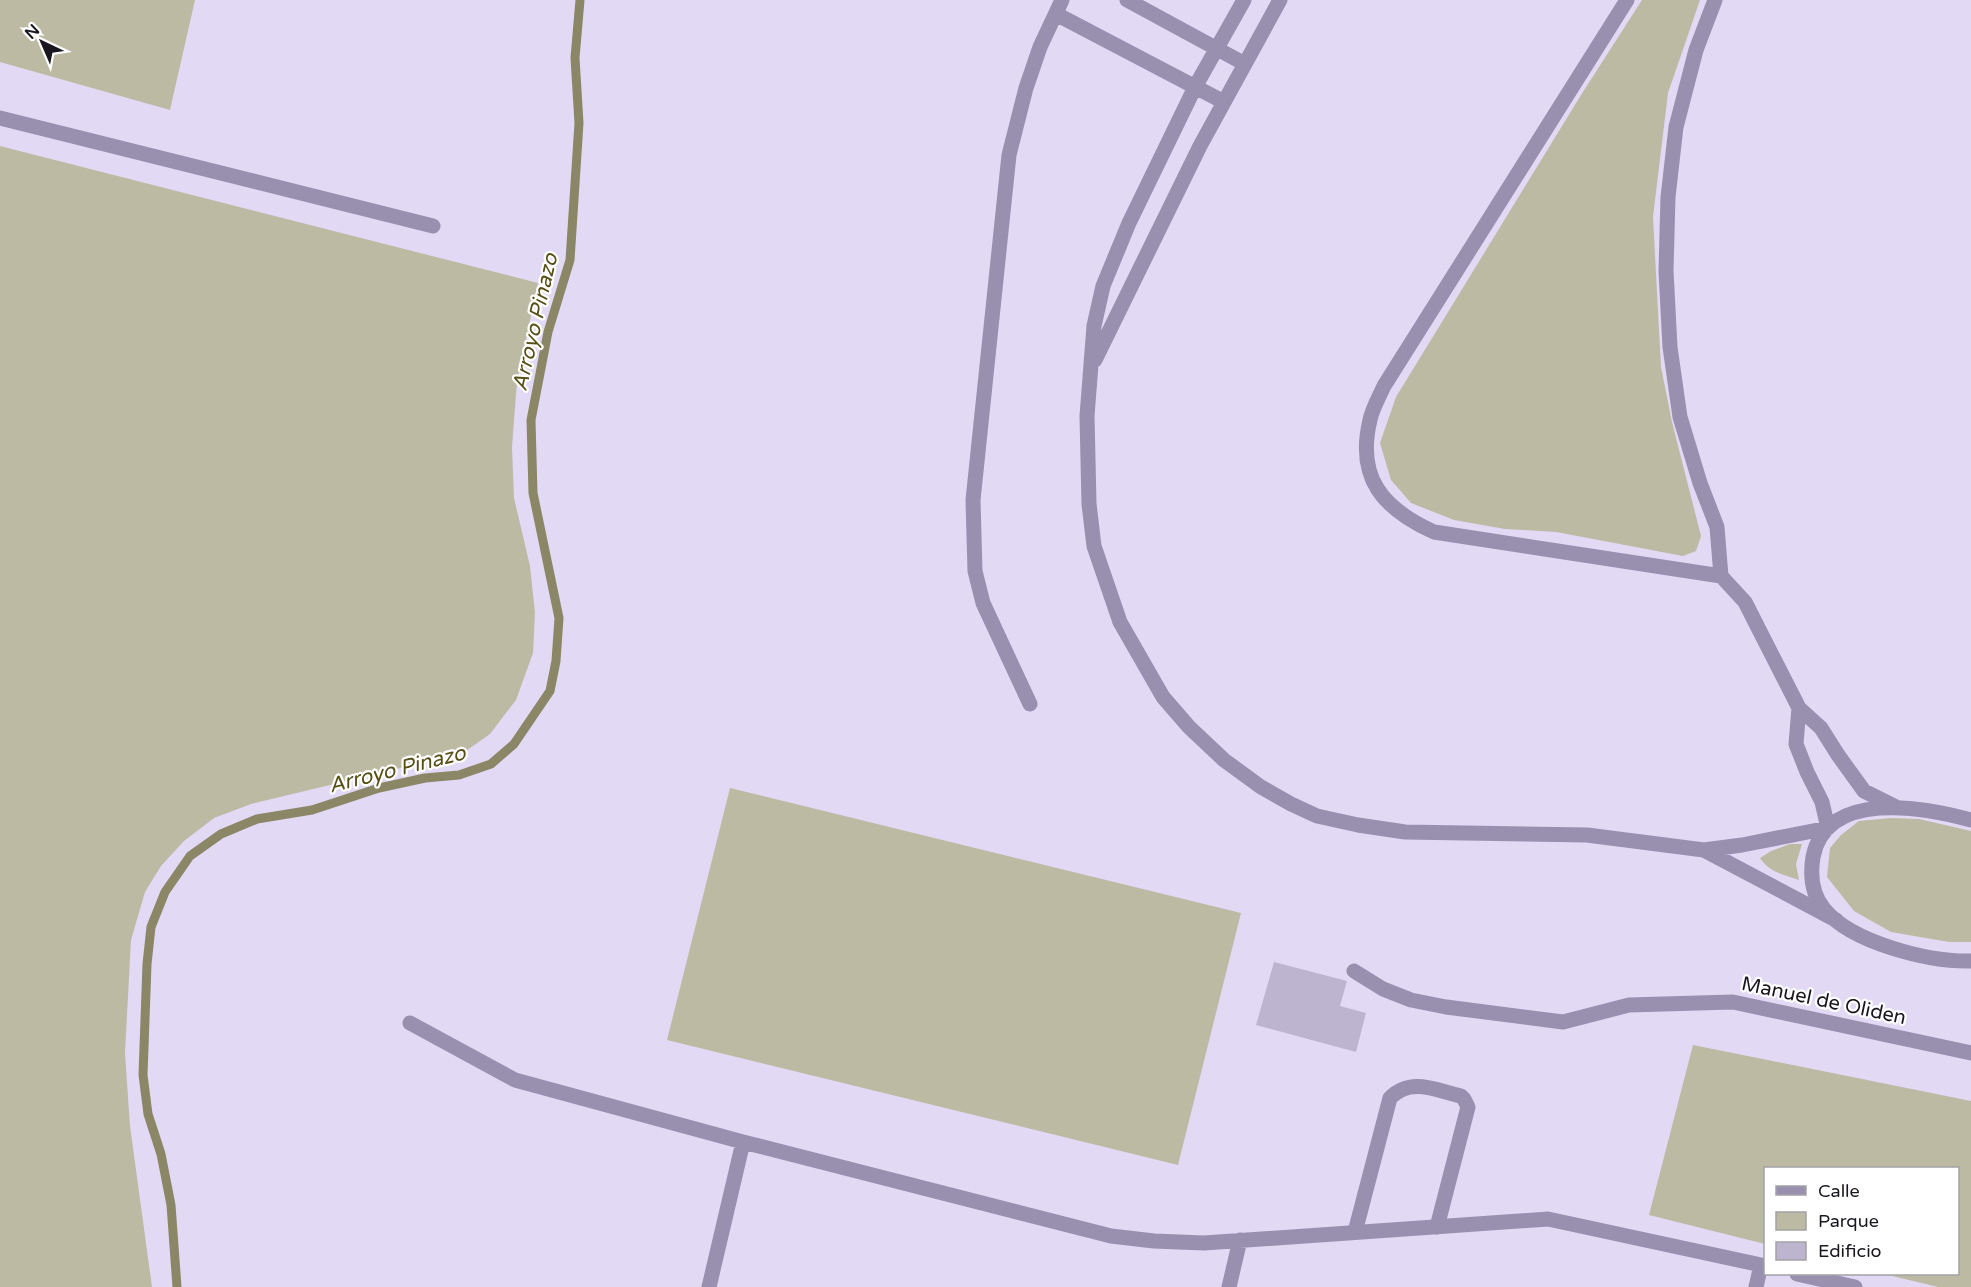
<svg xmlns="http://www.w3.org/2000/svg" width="1971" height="1287" font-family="'Varela Round',sans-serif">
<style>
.green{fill:#bdbaa3}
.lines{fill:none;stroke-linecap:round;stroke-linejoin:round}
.stream{stroke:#8a8666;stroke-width:9}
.building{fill:#bdb5cf}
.service{stroke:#998faf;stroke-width:15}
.minor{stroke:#998faf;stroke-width:15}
.labels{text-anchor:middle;stroke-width:4.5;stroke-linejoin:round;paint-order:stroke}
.street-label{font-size:20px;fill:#1a1620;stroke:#fff}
.water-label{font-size:21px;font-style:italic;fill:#564e15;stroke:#fff}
</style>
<rect width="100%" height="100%" fill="#e2d9f5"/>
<path class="green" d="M0 0H195L170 110 0 62Z
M1642 0H1700L1668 93 1653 217 1661 367 1672 422 1701 536 1696 551 1683 556 1556 532 1505 529 1454 520 1411 503 1391 480 1380 443 1396 397 1581 95Z
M0 146 538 283 517 381 512 447 514 498 530 566 535 613 533 653 516 700 490 734 463 753 251 804 214 818 184 841 161 866 145 892 131 940 125 1053 130 1126 152 1287H0Z
M730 788 1241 913 1178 1165 667 1040Z
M1891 818 1919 819 1971 831V942H1949L1891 932 1854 911 1827 877 1830 848 1841 835 1859 821Z
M1790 844H1802L1796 864 1799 880C1784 875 1769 872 1760 858L1771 851Z
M1693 1045 1971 1101V1287H1938L1884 1274H1958V1168H1766L1765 1244 1649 1215Z"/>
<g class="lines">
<path class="stream" d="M177 1287 171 1205 161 1154 148 1114 143 1075 147 964 151 927 165 892 190 856 221 834 257 819 312 810 379 788 425 778 459 775 491 764 514 744 550 691 556 661 559 618 533 493 531 420 548 332 570 260 579 123 575 58 580 0"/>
</g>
<path class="building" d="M1274 962 1347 981 1340 1006 1366 1013 1356 1052 1256 1025Z"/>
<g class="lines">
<path class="service" d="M0 118 433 226
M1355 1232 1390 1098C1411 1077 1435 1090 1461 1096L1464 1099 1468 1107 1437 1227"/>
<path class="minor" d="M1127 0 1245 64
M1244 0 1195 87 1129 223 1103 286 1094 326 1087 416 1089 504 1094 546 1120 622 1163 697 1189 727 1224 760 1261 787 1291 804 1317 816 1358 825 1405 832 1587 835 1704 850
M1627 0 1384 386C1379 397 1372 409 1370 420 1356 478 1383 509 1434 532L1721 576
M1715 0 1696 50 1676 127 1668 197 1666 271 1670 347 1680 417 1700 483 1717 527 1721 576 1745 602 1799 708
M1056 14 1224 102
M1095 360 1200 146 1280 0
M1030 704 983 603 975 571 973 500 1009 155 1026 88 1040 47 1062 0
M1971 820C1924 807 1826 789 1813 857 1810 875 1812 894 1824 909 1852 943 1929 962 1971 961
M1836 920 1704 850 1742 845 1828 828 1822 802 1807 772 1796 744 1799 708 1821 728 1838 755 1864 791 1896 807
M1354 971 1383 989 1411 1000 1446 1007 1563 1022 1629 1005 1733 1002 1971 1053
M410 1023 515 1080 743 1142 1111 1236 1154 1241 1204 1243 1548 1219 1766 1266
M1797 1274 1855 1287
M709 1287 743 1142
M1229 1287 1240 1240
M1756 1287 1761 1265"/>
</g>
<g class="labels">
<g class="street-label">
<text transform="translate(1824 1000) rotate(12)" y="7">Manuel de Oliden</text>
</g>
<g class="water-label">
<text transform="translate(535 322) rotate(-77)" y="7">Arroyo Pinazo</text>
<text transform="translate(397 769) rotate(-14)" y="7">Arroyo Pinazo</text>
</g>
</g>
<rect x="1764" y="1167" width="195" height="108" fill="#ffffff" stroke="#a3a2a6" stroke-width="1.5"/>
<rect x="1776" y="1186" width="30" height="9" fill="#998faf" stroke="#a3a2a6" stroke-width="1.5"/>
<text x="1818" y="1197" font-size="18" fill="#1a1620">Calle</text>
<rect x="1776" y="1212" width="30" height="18" fill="#bdbaa3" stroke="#a3a2a6" stroke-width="1.5"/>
<text x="1818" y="1227" font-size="18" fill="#1a1620">Parque</text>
<rect x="1776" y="1242" width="30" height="18" fill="#bdb5cf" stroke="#a3a2a6" stroke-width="1.5"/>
<text x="1818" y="1257" font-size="18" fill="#1a1620">Edificio</text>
<g transform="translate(42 42) rotate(316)" stroke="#ffffff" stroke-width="4.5" paint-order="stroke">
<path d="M0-4.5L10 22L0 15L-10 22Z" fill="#1a1620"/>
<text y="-9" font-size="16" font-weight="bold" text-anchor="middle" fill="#1a1620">N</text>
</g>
</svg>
